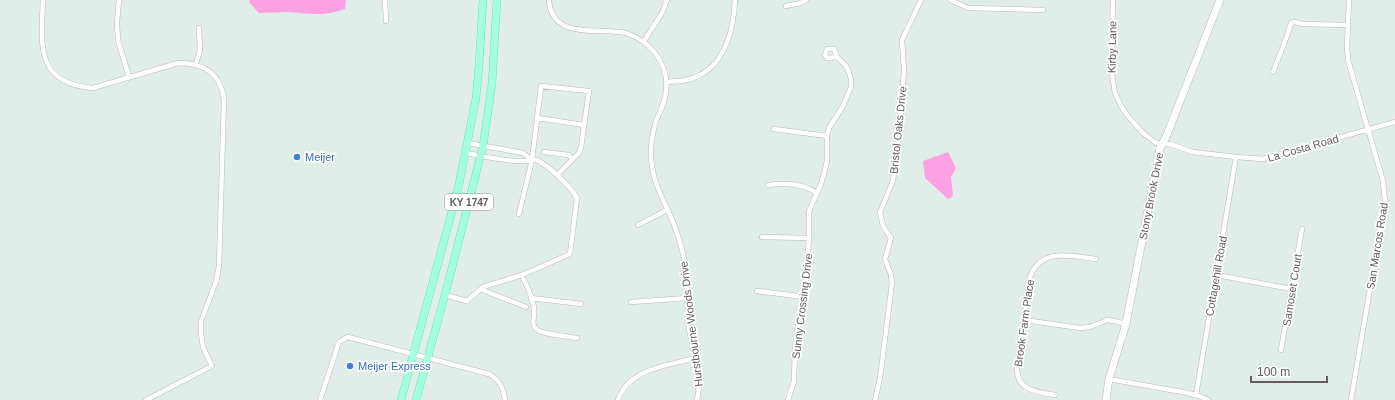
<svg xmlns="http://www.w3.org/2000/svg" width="1395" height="400" font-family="Helvetica,sans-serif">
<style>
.water{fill:#fea0e4}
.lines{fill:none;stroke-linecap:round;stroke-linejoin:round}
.street-casing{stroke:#beb7ba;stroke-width:5.5}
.secondary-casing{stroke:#c0b7bc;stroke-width:8}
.primary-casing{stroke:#57f0ae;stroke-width:8}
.street{stroke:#fff;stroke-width:4.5}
.secondary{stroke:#fff;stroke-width:7}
.primary{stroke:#a5fee2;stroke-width:7}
.shop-dot{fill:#3f7fe0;stroke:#fff;stroke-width:1.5}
.labels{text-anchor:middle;stroke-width:3.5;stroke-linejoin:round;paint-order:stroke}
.shield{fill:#fff;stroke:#918c8f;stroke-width:1}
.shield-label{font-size:10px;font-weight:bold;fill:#625a5f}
.street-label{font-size:11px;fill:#625a5f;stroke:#fff}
.shop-label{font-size:11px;fill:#366cbe;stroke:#fff;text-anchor:start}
</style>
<rect width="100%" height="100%" fill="#e1ede8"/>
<path class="water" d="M250 0H346L345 9C326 17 307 13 287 12 278 12 269 13 259 13L249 2Z
M948 152 956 168 951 177 953 196 948 199 925 178 923 161Z"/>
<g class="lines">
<defs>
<path id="street" d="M43 0C41 44 35 84 93 88L178 63C204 63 221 73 224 100L219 266 216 282 201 321V333L203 347 212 366 146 400
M119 0 117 23 118 40 129 77
M385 0 386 21
M549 0C551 41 600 27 626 33 637 37 648 43 655 53 666 67 669 84 664 101 662 108 659 114 656 121 652 135 649 151 652 166 655 190 670 210 677 233 681 245 684 256 686 268 688 288 687 309 689 329 693 352 703 376 697 400
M950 0 968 8 1043 10
M1113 0 1111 68 1115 93 1121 106 1127 115 1143 133 1156 143 1170 144 1193 152 1236 157 1263 159 1395 122
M1349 0 1347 47 1348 60 1383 181 1385 201 1351 400
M786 6 801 3 806 0
M644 41 662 13 667 0
M196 64 200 50 199 28
M1273 72 1287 36 1291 23 1295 22 1302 24 1348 25
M667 82C678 81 690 81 700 75 726 62 734 27 735 0
M537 118 584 125
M774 129 827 136
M468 143 523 153 532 160
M544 152 569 155 572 159
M768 185C784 183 803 183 817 193
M519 214 532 160 541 86 589 91 581 147 579 153 557 175
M638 225 667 210
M762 237 809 238
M522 275C526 285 534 298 534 310 535 316 531 323 535 328 541 335 568 336 577 338
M1217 275 1291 289
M480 289 526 307
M757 291 805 297
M445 295 467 301 483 287 522 275 570 254 577 198C573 189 546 163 536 160 531 159 526 162 521 161 503 161 483 156 466 153
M531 298 581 304
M631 302 687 298
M1024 320 1080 328 1090 327 1107 320 1114 321 1126 324
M1281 350 1302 229
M1109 379 1188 393 1199 396 1208 400
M1055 395C1036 392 1016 390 1017 367L1030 277C1041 247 1071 256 1096 259
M1196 395 1236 157
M320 400 339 342 348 337 489 374C500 380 503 388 505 400
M618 400C629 368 667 366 695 358
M788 400 794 381 795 347 797 330 805 297 809 238V211L821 184 825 170 827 161V136L829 128 843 106 851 87V79L849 72 846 66 837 57 834 49H827L825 55 827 58 837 57
M875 400 880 378 892 283 891 275 885 259 891 238 883 226 880 212 893 181 900 126 904 70 902 40 921 0"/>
<path id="secondary" d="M1106 400 1109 379 1126 324 1160 148 1166 137 1220 0"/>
<path id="primary" d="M401 400 458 189 476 98 479 66 483 0
M416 400 445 295 483 146 492 84 497 0"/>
</defs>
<use href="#street" class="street-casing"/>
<use href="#secondary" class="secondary-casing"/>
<use href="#primary" class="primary-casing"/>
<use href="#street" class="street"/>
<use href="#secondary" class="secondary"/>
<use href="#primary" class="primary"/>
</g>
<g class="shop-dot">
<circle cx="297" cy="157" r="4"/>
<circle cx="350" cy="366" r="4"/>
</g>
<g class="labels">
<rect class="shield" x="445" y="194" width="48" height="16" rx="3"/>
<g class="shield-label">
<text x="469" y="206">KY 1747</text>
</g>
<g class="street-label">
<text transform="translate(1112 47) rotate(-89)" y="4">Kirby Lane</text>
<text transform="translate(898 130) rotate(-84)" y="4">Bristol Oaks Drive</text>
<text transform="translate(1303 148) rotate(-16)" y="4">La Costa Road</text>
<text transform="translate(1151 196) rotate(-79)" y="4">Stony Brook Drive</text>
<text transform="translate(1377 246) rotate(-81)" y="4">San Marcos Road</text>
<text transform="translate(1216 276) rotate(-80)" y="4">Cottagehill Road</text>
<text transform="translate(1292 290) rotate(-81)" y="4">Samoset Court</text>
<text transform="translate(802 306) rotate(-83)" y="4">Sunny Crossing Drive</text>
<text transform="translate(1024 323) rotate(-82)" y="4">Brook Farm Place</text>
<text transform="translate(691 324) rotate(-97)" y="4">Hurstbourne Woods Drive</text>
</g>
<g class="shop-label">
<text x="305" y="161">Meijer</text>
<text x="358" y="370">Meijer Express</text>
</g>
</g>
<path d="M1251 376v6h76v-6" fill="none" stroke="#625a5f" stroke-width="2"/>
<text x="1257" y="376" font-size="12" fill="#625a5f" stroke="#ffffff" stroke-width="3" paint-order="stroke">100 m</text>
</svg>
